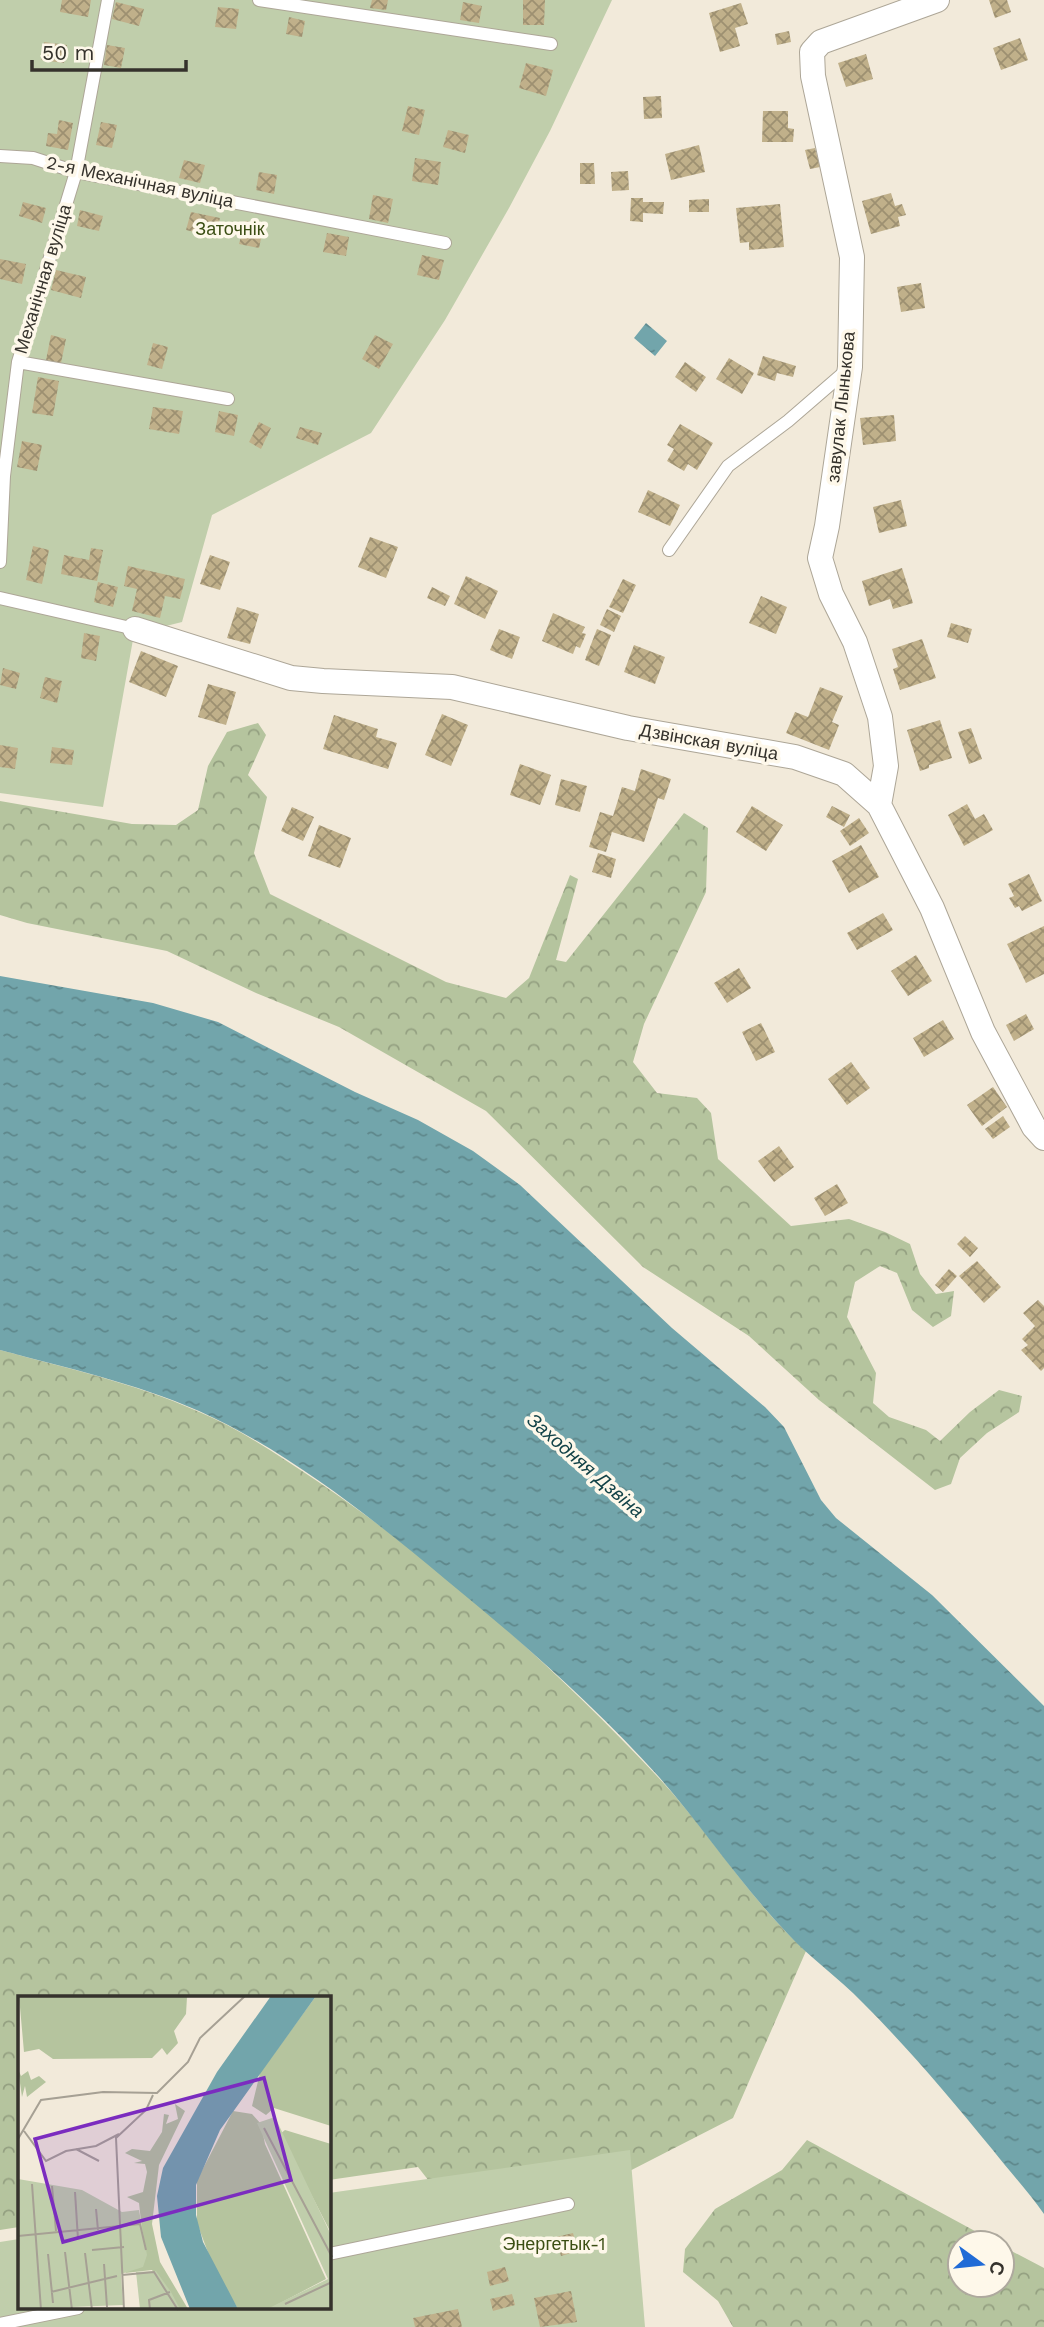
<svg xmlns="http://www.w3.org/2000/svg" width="1044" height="2327" font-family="'Work Sans',sans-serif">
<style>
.forest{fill:url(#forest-crowns)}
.garden{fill:#c0ceab}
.water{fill:url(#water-ripples)}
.building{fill:url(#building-cross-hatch)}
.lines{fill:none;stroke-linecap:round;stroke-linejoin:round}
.lane-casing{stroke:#ada697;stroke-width:14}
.street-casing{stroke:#ada697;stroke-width:26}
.lane{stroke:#fff;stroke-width:12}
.street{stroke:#fff;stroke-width:24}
.labels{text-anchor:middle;stroke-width:7;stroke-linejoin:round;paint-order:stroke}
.street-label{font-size:18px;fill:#35322c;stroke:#fef8ea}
.park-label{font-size:18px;fill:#3b4e14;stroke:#fef8ea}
.water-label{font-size:19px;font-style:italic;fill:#124247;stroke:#fef8ea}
.inset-road{fill:none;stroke:#a6a094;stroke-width:2}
.view{fill:#7b2cbf;fill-opacity:0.15;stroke:#7b2cbf;stroke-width:3.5}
.inset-edge{fill:none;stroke:#35322c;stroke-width:3.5}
</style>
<defs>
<pattern id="forest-crowns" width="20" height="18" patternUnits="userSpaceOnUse" patternTransform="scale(1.75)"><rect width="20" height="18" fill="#b5c49e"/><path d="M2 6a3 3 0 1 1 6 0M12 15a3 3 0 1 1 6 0" fill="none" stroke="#94a081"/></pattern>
<pattern id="water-ripples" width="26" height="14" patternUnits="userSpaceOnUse" patternTransform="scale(1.75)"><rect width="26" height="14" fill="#72a5ab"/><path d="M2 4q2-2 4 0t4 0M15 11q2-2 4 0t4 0" fill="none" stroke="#5e878b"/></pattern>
<pattern id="building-cross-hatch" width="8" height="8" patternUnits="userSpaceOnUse" patternTransform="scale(1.75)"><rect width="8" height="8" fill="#c0b08a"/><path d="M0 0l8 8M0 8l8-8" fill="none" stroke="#9d9071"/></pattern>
</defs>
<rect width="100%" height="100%" fill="#f2eada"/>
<path class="forest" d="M258 723 266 735 248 775 267 797 254 853 270 894 446 982 506 998 529 978 570 875 578 879 556 960 566 962 684 813 708 828 706 892 644 1024 633 1062 657 1093 697 1098 711 1113 718 1159 791 1226 849 1219 885 1232 910 1244 920 1274 936 1294 954 1291 951 1316 933 1327 912 1310 897 1273 880 1266 855 1282 847 1317 876 1373 873 1403 889 1417 926 1430 940 1441 970 1412 999 1390 1022 1396 1019 1412 987 1433 960 1458 951 1484 935 1490 819 1400 749 1336 643 1267 486 1111 339 1027 256 993 167 951 27 923 0 915V801L132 824 176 825 198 810 208 766 227 732Z
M0 1350C66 1368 134 1383 197 1411 241 1429 280 1457 320 1483 442 1566 554 1667 655 1774 709 1830 748 1899 806 1951L733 2118 614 2179 443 2199 418 2167 329 2180V1998H19V2227L0 2230Z
M807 2140 997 2243H960V2285H1002V2246L1044 2268V2327H733L718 2301 683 2272 685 2249 715 2209 782 2170Z"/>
<path class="garden" d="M0 0H612L550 131 509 208 445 320 371 433 212 515 182 622 134 634 103 807 0 793Z
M630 2150 645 2327H0V2242L19 2239V2308H329V2193Z"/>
<path class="water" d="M646 323 667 341 655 356 634 338Z
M0 976 153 1003 218 1022 355 1092 418 1120 473 1151 520 1185 672 1328 765 1407 784 1427 821 1500 836 1518 932 1595 1044 1706V2214C1028 2191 1009 2171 992 2149 951 2099 909 2049 863 2003 839 1978 810 1958 787 1933 740 1884 703 1827 659 1777 594 1705 520 1640 445 1579 372 1518 286 1450 199 1411 135 1383 67 1368 0 1350Z"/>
<path class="building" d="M62 0H91L88 17 60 12Z
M372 0H388L386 10 370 8Z
M523 0H545L544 25H523Z
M989 0H1007L1011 12 995 18Z
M116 2 144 9 139 26 112 19Z
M463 2 482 6 479 23 460 20Z
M741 3 748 24 735 28 740 46 720 52 709 13Z
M218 7 239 9 236 29 215 27Z
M289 17 305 21 302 37 286 34Z
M789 31 791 42 777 45 775 34Z
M1020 38 1028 60 1001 70 993 48Z
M44 42 67 45 64 63 41 60Z
M107 45 125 48 121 68 104 65Z
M866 54 873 79 846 87 838 63Z
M526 63 553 70 546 96 519 88Z
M661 96 662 118 644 119 643 97Z
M408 106 425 110 419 135 402 131Z
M763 111H788V128L794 129 793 142H762Z
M59 120 73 123 68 150 46 146 48 133 57 134Z
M101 122 117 125 112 148 96 145Z
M448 130 469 135 465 153 443 147Z
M699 145 705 172 671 180 665 154Z
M815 148 820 167 810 169 805 150Z
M415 158 441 162 438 185 412 181Z
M184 160 205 165 200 183 179 178Z
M580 163H594L595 184H580Z
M628 171 629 190 612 191 611 172Z
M259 172 277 175 274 194 256 190Z
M891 193 895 206 902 204 906 215 898 217 900 226 871 234 862 201Z
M373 195 393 199 388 223 369 219Z
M631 198H643V202H664L663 214 643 213V222L630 221Z
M709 199V212H689V200Z
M23 202 46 208 42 223 19 216Z
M780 204 784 247 749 250V242L740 243 736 208Z
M80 210 103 216 99 231 77 226Z
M191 212 220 218 215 237 186 230Z
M245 221 264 225 259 248 239 244Z
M327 233 349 237 346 256 323 252Z
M422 255 444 260 439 280 417 275Z
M0 259 26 264 22 284 0 279Z
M56 270 86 277 81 298 51 290Z
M921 283 925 308 901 312 897 287Z
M51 335 66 339 61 363 46 360Z
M375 335 393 344 379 369 362 359Z
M153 343 168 347 162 369 147 365Z
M763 356 796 366 793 377 777 373 775 381 757 375Z
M729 358 754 373 742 394 716 379Z
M685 362 706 377 696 392 675 377Z
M38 377 59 381 53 416 32 413Z
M153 407 183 411 179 434 149 429Z
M219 411 238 415 234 436 215 432Z
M894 415 896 441 863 445 860 418Z
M259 422 271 428 261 449 249 442Z
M680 424 713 443 697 470 688 464 684 471 667 461 674 449 667 445Z
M300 427 322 433 318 445 296 438Z
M22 441 42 445 37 471 17 467Z
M648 490 680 505 670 526 638 512Z
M901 500 907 526 879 533 873 507Z
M370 537 398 547 386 578 358 567Z
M33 546 49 550 42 584 26 580Z
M91 548 103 550 97 581 61 574 64 555 89 560Z
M210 555 230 562 220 590 200 584Z
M128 566 185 579 180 599 165 596 160 618 132 611 137 589 124 586Z
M902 568 913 603 893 609 890 599 869 606 862 581Z
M466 576 498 591 485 619 454 604Z
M623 579 636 585 623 613 609 607Z
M98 582 118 587 113 607 94 602Z
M432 587 450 596 445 606 427 598Z
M761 596 787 607 776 634 749 623Z
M237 607 259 614 250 644 227 638Z
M607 609 621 616 614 632 600 625Z
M553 613 585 627 582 633 586 634 580 648 576 646 573 654 542 641Z
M951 623 972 629 968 643 947 637Z
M499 629 520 637 512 659 490 650Z
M597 629 611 635 599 666 585 660Z
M84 633 100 636 96 661 81 658Z
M922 639 936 678 900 690 893 669 898 667 892 649Z
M634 645 665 657 655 684 624 672Z
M141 651 178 666 166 697 129 682Z
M3 668 20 673 16 689 0 685Z
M45 677 62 681 57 703 40 698Z
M208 684 236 692 226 725 198 717Z
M820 687 843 696 832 722 839 725 829 750 786 733 795 712 808 717Z
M442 714 468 725 451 766 425 755Z
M334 715 378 729 376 737 397 743 388 769 323 749Z
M940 720 952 758 929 765V768L920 771 907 730Z
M971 728 982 759 969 764 958 732Z
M0 745 18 748 15 769 0 767Z
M52 747 74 750 72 765 50 763Z
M520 764 551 775 540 805 510 795Z
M641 769 671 779 664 800 658 798 644 842 612 832 606 852 589 847 600 812 613 816 622 787 635 791Z
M561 779 587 786 580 812 555 805Z
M967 804 975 819 984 814 993 830 964 846 948 815Z
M752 806 783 825 766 851 736 832Z
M832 806 850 815 844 827 826 817Z
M292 807 314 817 303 841 281 831Z
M859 818 869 833 850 846 840 831Z
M319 825 351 838 340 868 308 856Z
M861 845 879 877 849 893 832 861Z
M598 853 616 859 611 878 592 872Z
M1029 874 1042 901 1022 911 1019 906 1015 908 1009 898 1014 896 1008 884Z
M883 913 893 930 857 950 847 933Z
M1044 926V974L1026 983 1007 944Z
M916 955 932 981 908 996 891 971Z
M739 968 751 988 727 1003 714 983Z
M1026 1014 1034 1029 1014 1041 1006 1025Z
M943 1020 954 1039 924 1057 913 1038Z
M761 1023 775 1052 756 1061 742 1032Z
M851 1062 870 1088 847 1105 828 1079Z
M993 1087 1007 1107 982 1126 967 1105Z
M1003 1116 1010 1127 993 1139 985 1129Z
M779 1146 794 1167 774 1182 758 1161Z
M837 1184 848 1203 825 1216 814 1198Z
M965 1236 978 1248 970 1257 957 1244Z
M977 1261 1001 1287 984 1303 959 1276Z
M949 1269 957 1276 943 1292 935 1285Z
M1038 1300 1044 1306V1368L1041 1371 1021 1350 1028 1345 1022 1339 1035 1326 1023 1313Z
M573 2233 578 2251 561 2256 556 2237Z
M505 2267 509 2281 490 2286 487 2272Z
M571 2291 577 2322 540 2327 534 2298Z
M512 2294 515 2305 493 2311 490 2299Z
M458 2309 462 2327H415L413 2318Z"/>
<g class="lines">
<defs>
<path id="lane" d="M259 0 551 44
M0 156 33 158 76 172 445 243
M18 362 228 399
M669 550 728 466 788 421 847 370
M0 562 4 476 18 362 76 172 108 0
M0 598 135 629
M329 2254 568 2204
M0 2324 78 2308"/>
<path id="street" d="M135 629 291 678 323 681 452 687 628 728 795 757 844 774 879 805 932 908 983 1032 1034 1127 1044 1138
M879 805 886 766 880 717 855 642 831 594 820 558 827 526 850 367 852 257 813 76 812 52 821 42 937 0"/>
</defs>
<use href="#lane" class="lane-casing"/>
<use href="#street" class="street-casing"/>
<use href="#lane" class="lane"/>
<use href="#street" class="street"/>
</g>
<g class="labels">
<g class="street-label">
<text transform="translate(140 182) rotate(12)" y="6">2-я Механічная вуліца</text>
<text transform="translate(43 279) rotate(-73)" y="6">Механічная вуліца</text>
<text transform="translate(841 407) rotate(-84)" y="6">завулак Лынькова</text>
<text transform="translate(709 742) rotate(10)" y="6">Дзвінская вуліца</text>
</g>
<g class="park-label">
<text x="230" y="235">Заточнік</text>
<text x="554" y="2250">Энергетык-1</text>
</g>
<g class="water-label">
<text transform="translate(586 1465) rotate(41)" y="7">Заходняя Дзвіна</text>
</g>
</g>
<g transform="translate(18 1996)">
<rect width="313" height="313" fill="#f2eada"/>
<path d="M1 0H168L169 1 168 18 156 35 160 47 149 59 144 52 134 62 35 63 21 53 6 56ZM298 0H313V130L256 112 248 119 234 110 242 77ZM0 73 3 80 10 75 13 84 21 80 28 86 9 101 7 90 4 101ZM157 108 167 115 141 169 134 228 142 266 170 313H160L134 274 107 277 127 261 121 207 109 201 125 196 129 176 127 168 116 167 124 165 107 157 114 153 132 155 144 136 146 118 151 119 148 128 160 123ZM215 115 234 118 243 128 247 148 308 283 251 313H220L197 275 179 227V184ZM267 134 313 148V237L262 138Z" fill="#b5c49e"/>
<path d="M257 121 313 239V313H249L310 283 239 127ZM0 183 64 194 104 216 121 214 129 259 125 271 103 278 105 309 2 313ZM138 275 153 296 162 313H122L118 276Z" fill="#c0ceab"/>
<path d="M253 0H298L202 134 178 189V219L185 246 220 313H172L143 241 139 200 145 172 199 76Z" fill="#72a5ab"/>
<path class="inset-road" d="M246 132 314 261M6 135 28 165 48 155 78 150 101 138M0 143 23 104 85 96 139 97 170 66 182 42 227 0M58 153 81 165M14 188 23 314M34 190 38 235M57 196 60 243M78 213 80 234M0 240 122 228 128 254M74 254 106 251M47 256 54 314M67 257 74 314M30 258 35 307M86 268 89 311M104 279 136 276 160 314M33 296 99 280M267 308 314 286M106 314 98 142 128 114 135 99M132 314 131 304 152 296"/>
<path class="view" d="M246 82 273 184 45 246 17 143Z"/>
<rect width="313" height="313" class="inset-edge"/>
</g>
<g transform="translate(981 2264) rotate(105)"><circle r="33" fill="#fef8ea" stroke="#aea99e" stroke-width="2"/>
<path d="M0-5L12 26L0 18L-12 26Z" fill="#206bd6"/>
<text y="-10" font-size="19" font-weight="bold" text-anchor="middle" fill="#35322c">С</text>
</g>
<path d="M32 60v10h154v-10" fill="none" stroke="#35322c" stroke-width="3.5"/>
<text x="42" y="60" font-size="21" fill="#35322c" stroke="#fef8ea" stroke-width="5" paint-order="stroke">50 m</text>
</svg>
